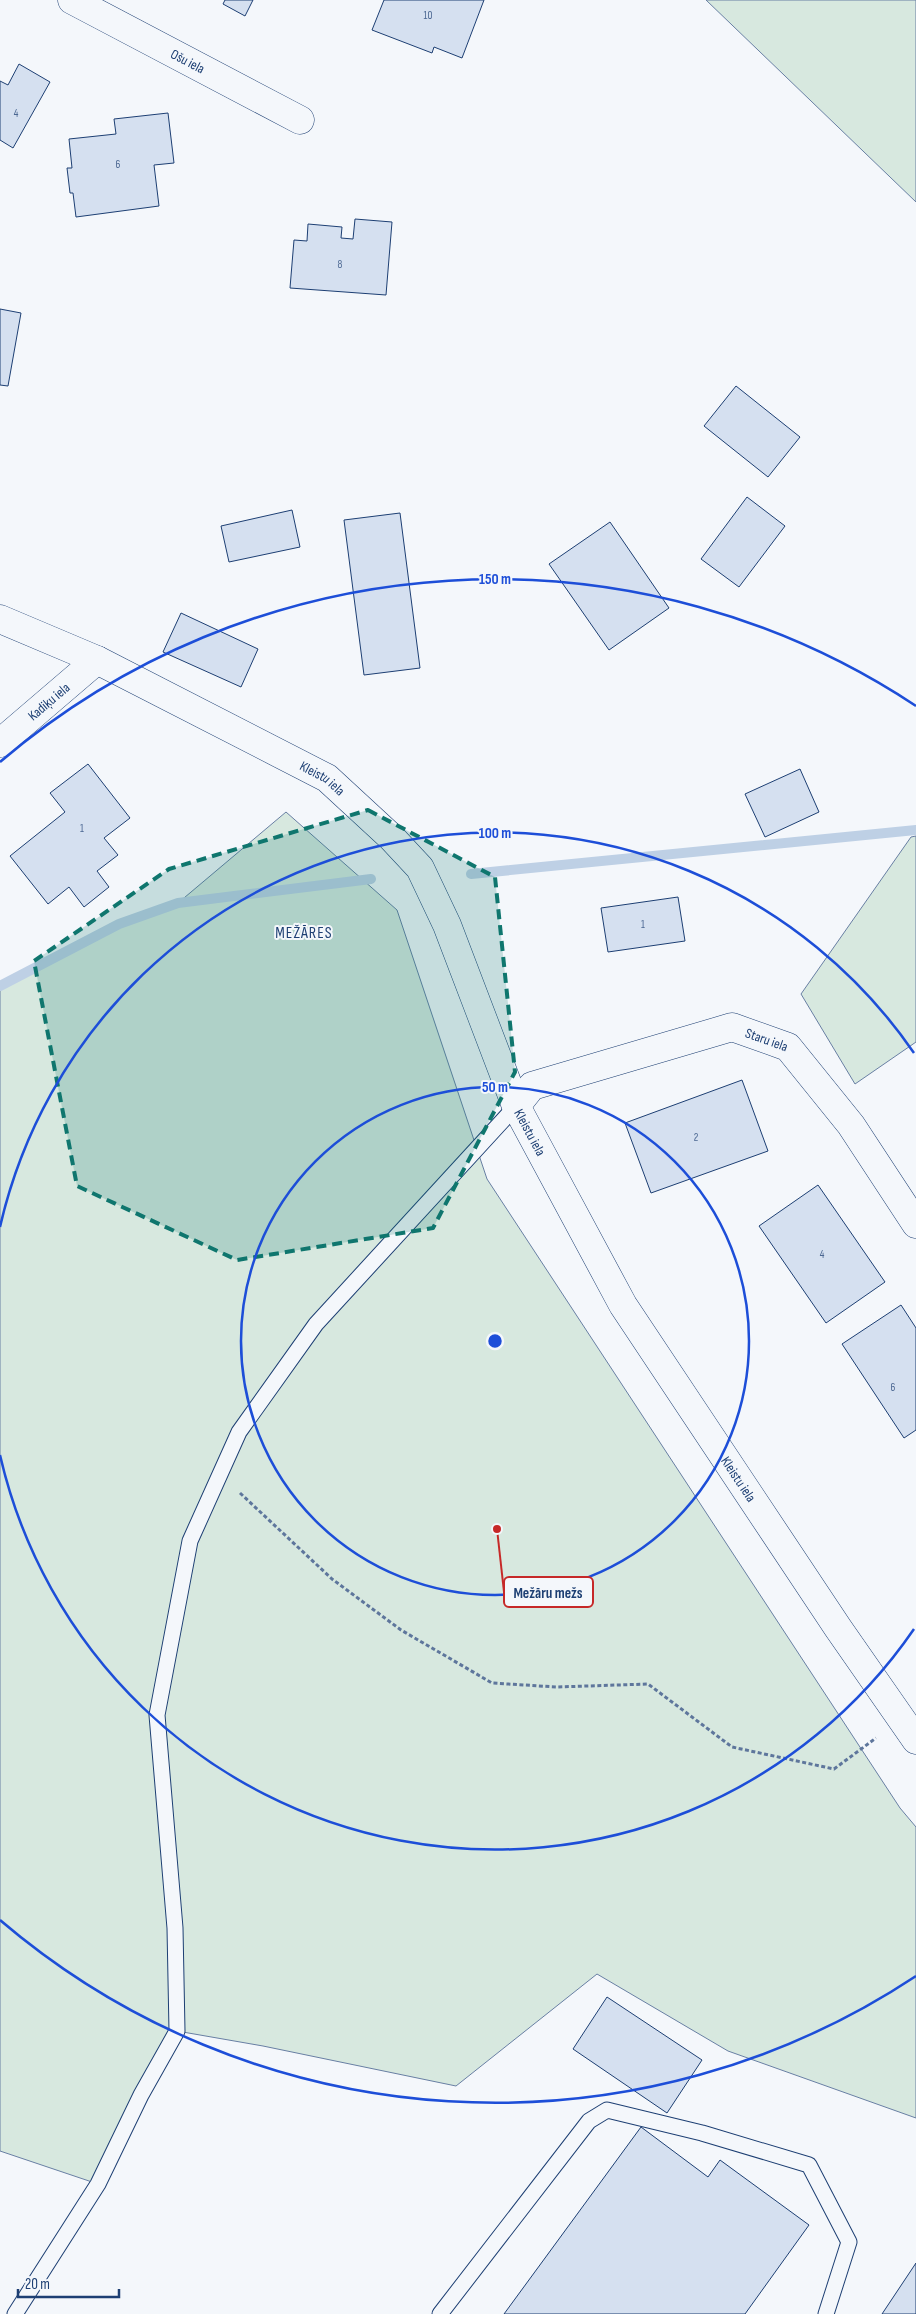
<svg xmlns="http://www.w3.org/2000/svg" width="916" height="2314" font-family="'Sofia Sans Condensed',sans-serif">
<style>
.green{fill:#d7e8df;stroke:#687fa3}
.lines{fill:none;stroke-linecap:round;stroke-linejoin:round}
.stream{stroke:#bed0e5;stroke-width:10}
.building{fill:#d5e0f0;stroke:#1d3f73}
.service-casing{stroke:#1d3f73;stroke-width:17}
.minor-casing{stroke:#1d3f73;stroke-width:29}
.tertiary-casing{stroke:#1d3f73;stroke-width:29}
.path{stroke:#5e769c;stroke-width:3;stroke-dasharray:4 2.5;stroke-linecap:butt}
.service{stroke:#f4f7fb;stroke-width:15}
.minor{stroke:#f4f7fb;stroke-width:28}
.tertiary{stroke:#f4f7fb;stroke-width:28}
.marked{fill:#0f766e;fill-opacity:0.2;stroke:#0f766e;stroke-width:4;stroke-dasharray:10 6;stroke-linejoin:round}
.ring{fill:none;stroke:#1d4ed8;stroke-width:2.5}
.labels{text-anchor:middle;stroke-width:4;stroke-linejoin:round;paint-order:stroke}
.number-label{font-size:11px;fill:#4b6792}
.street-label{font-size:14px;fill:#1d3f73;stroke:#f4f7fb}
.quarter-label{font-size:16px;letter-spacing:1px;fill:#1d3f73;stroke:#f4f7fb}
.centre{fill:#1d4ed8;stroke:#f4f7fb;stroke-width:2.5}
.ring-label{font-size:15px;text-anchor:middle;font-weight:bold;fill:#1d4ed8;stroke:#f4f7fb;stroke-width:4;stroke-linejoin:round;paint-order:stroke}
.leader{fill:none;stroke:#c62828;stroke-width:2}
.callout-dot{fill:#c62828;stroke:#f4f7fb;stroke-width:2}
.callout{fill:#f4f7fb;stroke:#c62828;stroke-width:2}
.callout-label{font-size:15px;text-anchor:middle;font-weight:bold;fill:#1d3f73}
</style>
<rect width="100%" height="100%" fill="#f4f7fb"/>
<path class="green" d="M706 0H916V202Z
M286 812 397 910 487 1179 900 1808 916 1827V2118L728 2051 597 1974 456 2086 263 2046 177 2031 98 2184 0 2151V986L119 924 178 903Z
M916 836V1042L855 1084 801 994 911 837Z"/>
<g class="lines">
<path class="stream" d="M471 874 916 830
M0 986 119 924 178 903 371 879"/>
</g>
<path class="building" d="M225 0H253L245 16 223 4Z
M384 0H484L462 58 434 47 432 53 372 30Z
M19 64 50 82 13 148 0 140V81L8 85Z
M168 113 174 163 154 165 159 206 76 217 73 193H70L67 168H72L69 139 116 134 114 119Z
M355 219 392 222 386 295 290 288 294 240 307 241 308 224 342 227 341 238 353 239Z
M0 309 21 313 8 386 0 385Z
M736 386 800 437 768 477 704 426Z
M747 497 785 526 739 587 701 559Z
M292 510 300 547 229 562 221 526Z
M400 513 420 668 364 675 344 520Z
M610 522 669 608 609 650 549 564Z
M181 613 258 649 241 687 163 652Z
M88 764 130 818 104 838 118 855 97 871 109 887 84 907 69 887 48 904 10 856 65 812 50 793Z
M800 769 819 812 765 837 745 794Z
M678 897 685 941 608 952 601 908Z
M742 1080 768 1151 651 1193 625 1123Z
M818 1185 885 1282 826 1323 759 1226Z
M901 1305 916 1328V1430L904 1438 842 1344Z
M607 1997 702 2060 667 2113 573 2049Z
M641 2127 708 2177 720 2160 809 2225 745 2314H504Z
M916 2263V2314H882Z"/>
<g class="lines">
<defs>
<path id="service" d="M15 2314 98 2184 141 2095 177 2031 175 1928 157 1715 190 1541 239 1432 316 1324 516 1106
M440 2314 589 2121 607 2110 702 2133 809 2165 849 2242 826 2314"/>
<g id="minor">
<path id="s1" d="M72 0 300 120"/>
<path id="s2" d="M0 743 97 660"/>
<path id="s3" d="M516 1106 532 1086 732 1027 788 1047 851 1125 916 1224"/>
</g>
<g id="tertiary">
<path id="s4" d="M0 619 97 660 327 778 392 838 420 868 447 925 516 1106 623 1305 838 1628 916 1740"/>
</g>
</defs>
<use href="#service" class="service-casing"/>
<use href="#minor" class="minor-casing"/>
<use href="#tertiary" class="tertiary-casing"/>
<path class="path" d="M240 1493 332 1579 401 1630 492 1683 557 1687 648 1684 732 1747 834 1769 876 1738"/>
<use href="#service" class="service"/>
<use href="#minor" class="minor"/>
<use href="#tertiary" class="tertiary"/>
</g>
<path class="marked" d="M368 810 495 877 515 1072 433 1228 237 1260 77 1186 34 961 169 869Z"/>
<g class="ring">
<circle cx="495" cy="1341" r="254"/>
<path d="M914 1629A508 508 0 0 1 0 1455M0 1227A508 508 0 0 1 914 1053"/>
<path d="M916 1976A762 762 0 0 1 0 1920M0 762A762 762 0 0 1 916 706"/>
</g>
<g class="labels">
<g class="number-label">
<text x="428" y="19">10</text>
<text x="16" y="117">4</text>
<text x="118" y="168">6</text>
<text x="340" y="268">8</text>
<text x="82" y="832">1</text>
<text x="643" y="928">1</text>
<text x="696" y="1141">2</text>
<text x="822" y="1258">4</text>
<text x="893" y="1391">6</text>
</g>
<g class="street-label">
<text dy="5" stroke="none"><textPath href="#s1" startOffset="131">Ošu iela</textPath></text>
<text dy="5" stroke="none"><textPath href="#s2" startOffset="64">Kadiķu iela</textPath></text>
<text dy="5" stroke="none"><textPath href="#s4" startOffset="360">Kleistu iela</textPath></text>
<text dy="5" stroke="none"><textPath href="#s3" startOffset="271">Staru iela</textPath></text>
<text dy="5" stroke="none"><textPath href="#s4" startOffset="780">Kleistu iela</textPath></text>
<text dy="5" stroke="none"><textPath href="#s4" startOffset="1185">Kleistu iela</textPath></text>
</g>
<g class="quarter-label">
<text x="304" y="938">MEŽĀRES</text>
</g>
</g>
<circle cx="495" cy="1341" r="8" class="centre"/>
<g class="ring-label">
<text x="495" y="584">150 m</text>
<text x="495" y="838">100 m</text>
<text x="495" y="1092">50 m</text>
</g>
<path class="leader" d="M497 1529L504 1592"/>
<circle class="callout-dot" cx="497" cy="1529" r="5"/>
<rect class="callout" x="504" y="1577" width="89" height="30" rx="5"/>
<g class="callout-label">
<text x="548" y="1598">Mežāru mežs</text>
</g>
<path d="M18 2289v8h101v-8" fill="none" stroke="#1d3f73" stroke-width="2.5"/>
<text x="25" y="2289" font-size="15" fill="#1d3f73" stroke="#f4f7fb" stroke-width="4" paint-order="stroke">20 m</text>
</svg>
